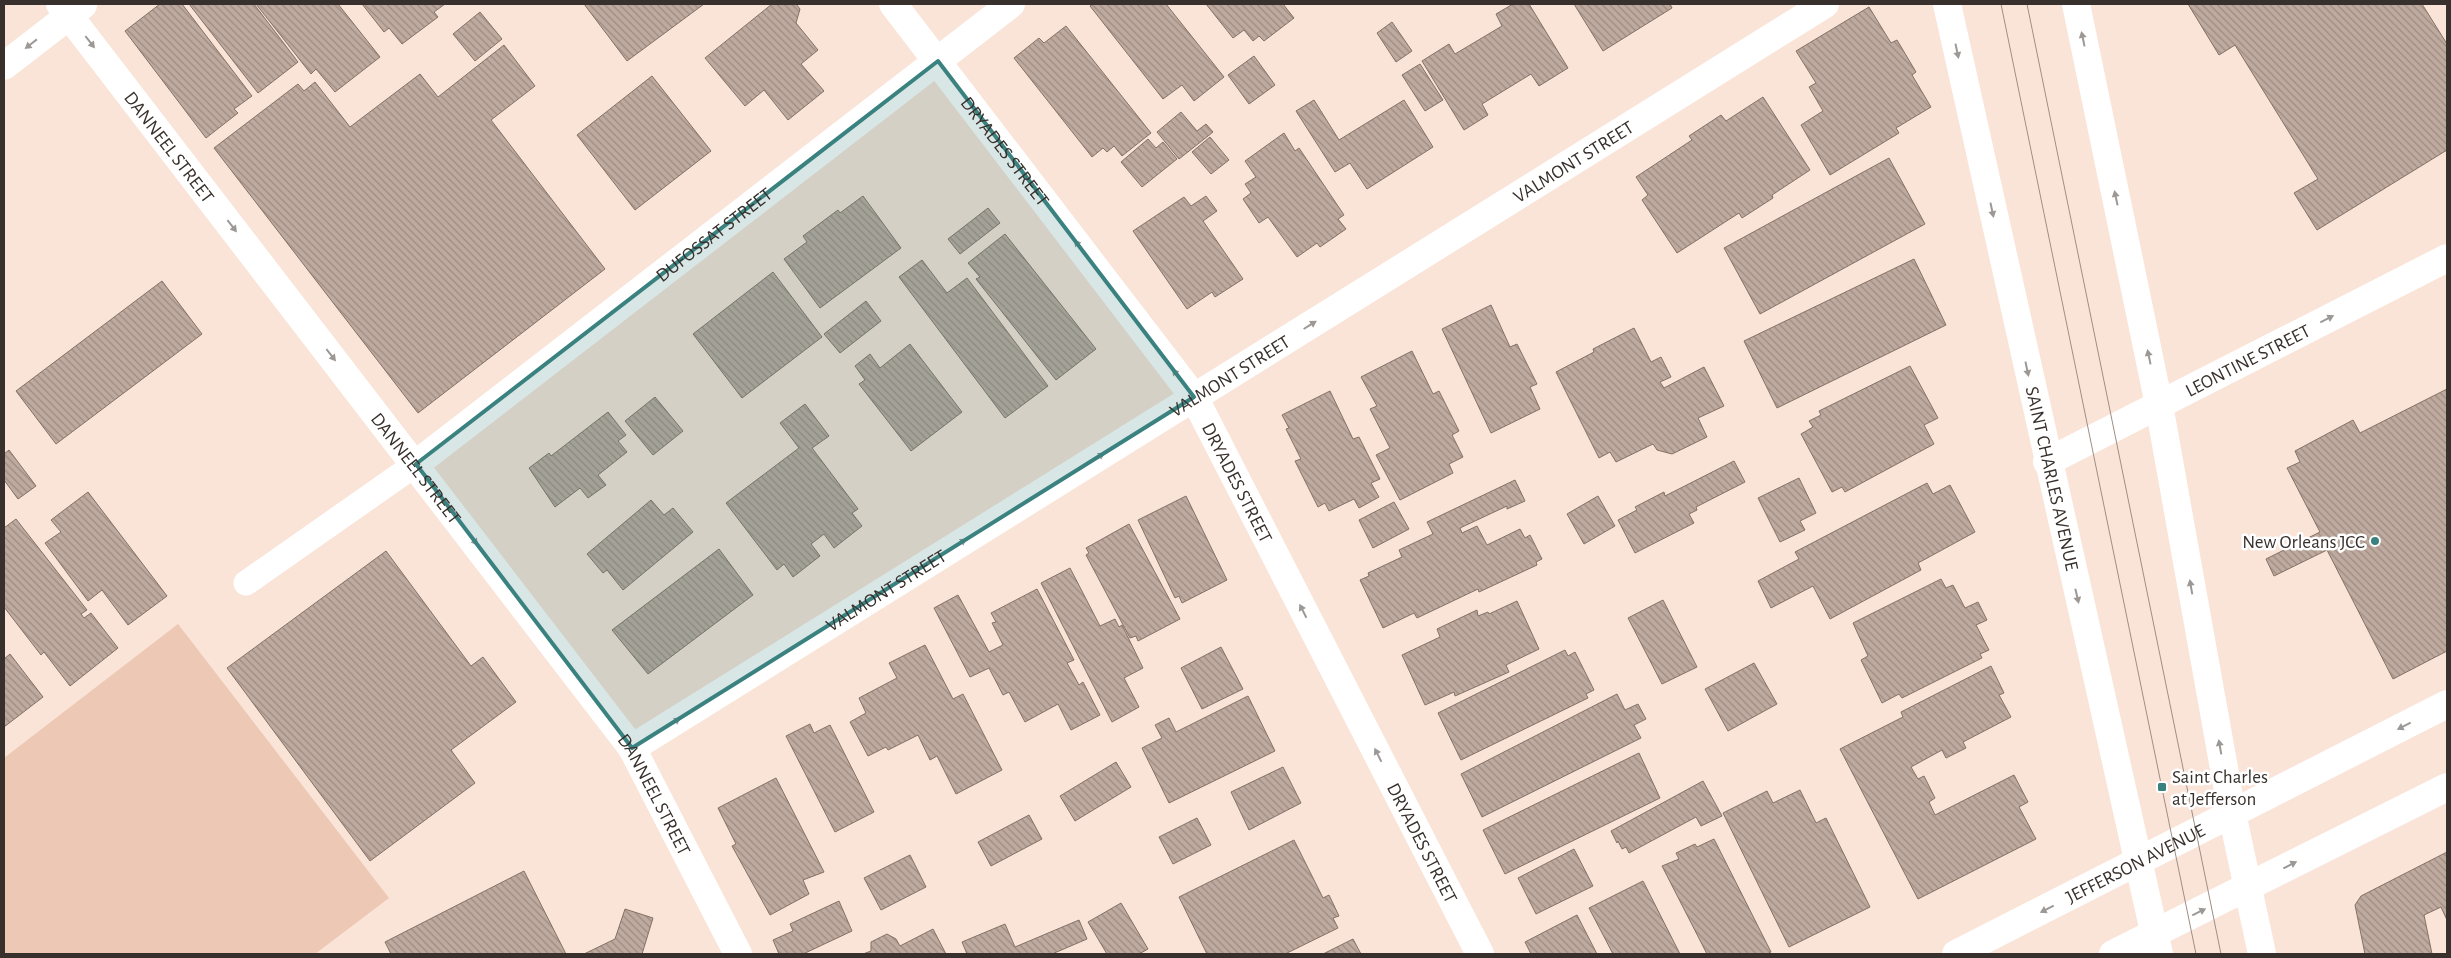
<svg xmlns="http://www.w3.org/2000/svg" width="2451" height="958" font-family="'Alegreya Sans',sans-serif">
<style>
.green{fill:#edc8b4}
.building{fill:url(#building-back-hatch);stroke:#847166}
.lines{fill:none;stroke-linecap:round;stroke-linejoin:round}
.service{stroke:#fff;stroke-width:25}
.minor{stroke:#fff;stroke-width:28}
.tertiary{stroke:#fff;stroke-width:28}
.secondary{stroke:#fff;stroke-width:28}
.tram{stroke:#9e8e86;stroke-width:1}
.oneway{fill:#9c9896}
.marked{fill:#3a827f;fill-opacity:0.2;stroke:#3a827f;stroke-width:4;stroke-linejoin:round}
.poi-dot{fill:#3a827f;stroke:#fff;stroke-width:2}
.labels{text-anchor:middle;stroke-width:5;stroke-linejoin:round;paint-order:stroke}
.street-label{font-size:19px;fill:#38302c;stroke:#fff}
.poi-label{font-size:19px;fill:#38302c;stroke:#fff;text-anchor:end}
</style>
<defs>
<pattern id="building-back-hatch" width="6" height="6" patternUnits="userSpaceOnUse" patternTransform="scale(1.25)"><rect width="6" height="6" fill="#bfaa9f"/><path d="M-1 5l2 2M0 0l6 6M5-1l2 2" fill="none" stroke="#9c8b82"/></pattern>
</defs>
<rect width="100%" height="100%" fill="#fae4d8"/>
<path class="green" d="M178 624 389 898 315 954H4V758Z"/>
<path class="building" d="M160 4H182L252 96 234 109 238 113 206 138 125 31Z
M189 4H254L298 62 258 93Z
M256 4H338L380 57 335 92 316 69 311 74Z
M362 4H445L434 12 438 17 402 44 389 28 384 32Z
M584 4H704L627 61Z
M772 4H796L800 9 796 23 818 50 801 64 824 91 788 120 764 90 745 106 705 58Z
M1093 4H1166L1224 77 1194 101 1182 85 1163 99 1090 6Z
M1206 4H1283L1294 18 1264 41 1259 36 1253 41 1244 30 1233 38Z
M1513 4H1529L1568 68 1539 86 1531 74 1482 104 1488 115 1464 130 1422 61 1449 44 1455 54 1502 26 1496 14Z
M1574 4H1670L1672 8 1603 51Z
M2188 4H2422L2447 44V150L2317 230 2294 193 2318 179 2235 45 2219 55Z
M1869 7 1891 43 1897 40 1916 72 1912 75 1931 107 1896 128 1899 133 1830 175 1801 125 1823 111 1809 87 1816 83 1796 51Z
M480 12 502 39 475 61 453 34Z
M1392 22 1412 51 1396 62 1377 33Z
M1066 26 1151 133 1122 156 1114 146 1107 152 1103 148 1092 157 1014 58 1039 38 1044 43Z
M504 45 535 86 491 120 605 269 418 413 214 148 298 84 304 91 315 82 350 127 420 74 438 97Z
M1254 56 1275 85 1249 104 1228 75Z
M1420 64 1443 100 1425 111 1402 75Z
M652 76 711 151 635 210 577 135Z
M1763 97 1810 170 1772 195 1773 198 1742 218 1739 213 1677 253 1642 200 1648 195 1636 177 1692 140 1689 136 1721 115 1726 121Z
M1314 100 1339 140 1404 100 1433 147 1367 189 1350 163 1335 172 1296 111Z
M1181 112 1197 131 1206 124 1213 132 1179 159 1157 132Z
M1284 133 1295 151 1299 148 1344 215 1338 219 1346 229 1320 247 1317 243 1297 257 1268 217 1259 223 1243 199 1251 193 1245 184 1256 177 1245 161Z
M1210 137 1229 160 1211 174 1192 152Z
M1148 139 1156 148 1163 142 1177 159 1142 187 1121 162Z
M1889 158 1925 224 1760 314 1724 248Z
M863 196 901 248 820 308 784 259 807 242 803 236 838 210 840 213Z
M1206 196 1217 211 1203 221 1243 279 1215 297 1212 292 1187 309 1133 231 1184 197 1191 206Z
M988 208 1000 223 960 254 948 239Z
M1005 234 1096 349 1056 380 976 279 980 277 968 263Z
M1914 259 1946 325 1777 408 1744 341Z
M922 260 947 293 967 278 1048 386 1005 418 899 277Z
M773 272 822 337 742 398 693 334Z
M162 281 202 334 56 444 16 391Z
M866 301 881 321 840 353 824 334Z
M1491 305 1510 347 1517 344 1537 384 1530 387 1540 409 1491 433 1442 329Z
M1634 328 1651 362 1661 357 1671 377 1660 382 1664 388 1704 367 1724 406 1698 418 1707 437 1672 454 1657 450 1653 444 1616 462 1610 452 1599 458 1556 372 1594 352 1593 349Z
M910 344 962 412 911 451 859 384 865 380 855 366 870 354 880 368Z
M1412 351 1433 394 1439 391 1459 431 1452 435 1463 457 1449 464 1453 473 1400 500 1376 455 1390 448 1370 409 1377 406 1361 377Z
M1910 366 1938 418 1924 425 1934 444 1845 492 1842 487 1832 492 1801 434 1813 427 1809 421 1821 415 1819 411Z
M2447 389V651L2393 679 2327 550 2274 576 2266 559 2320 532 2287 468 2300 462 2295 451 2353 420 2360 433Z
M1330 391 1353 439 1359 437 1380 479 1371 483 1379 497 1359 508 1354 499 1329 511 1325 503 1318 507 1295 461 1301 459 1286 429 1289 428 1282 415Z
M655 397 683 431 653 455 625 421Z
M805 404 829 436 812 448 858 509 852 513 862 526 834 548 824 534 811 544 820 556 793 577 784 564 777 570 726 503 799 448 780 423Z
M608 412 626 435 618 441 627 452 598 475 606 485 588 498 580 488 555 507 529 468 549 453 551 456Z
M9 450 36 486 18 499 4 480V454Z
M1734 461 1745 482 1696 507 1697 510 1689 514 1694 523 1635 553 1618 520 1637 510 1635 507 1664 492 1665 496Z
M1799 478 1816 513 1800 521 1805 530 1780 542 1758 498Z
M1515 480 1525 501 1507 509V506L1460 528 1462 533 1477 526 1487 545 1520 529 1525 538 1530 535 1542 559 1536 562 1537 565 1479 592 1478 589 1417 618 1414 613 1383 628 1360 580 1369 576 1368 573 1402 557 1399 550 1433 534 1427 522Z
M1927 483 1933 494 1950 485 1975 532 1918 563 1921 570 1830 619 1813 586 1771 608 1758 581 1799 559 1795 552Z
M88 492 167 596 128 625 102 590 88 601 45 543 61 532 51 520Z
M1186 496 1227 580 1182 603 1179 596 1175 598 1138 520Z
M1598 496 1615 526 1584 544 1567 514Z
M651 500 664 515 673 508 693 532 623 590 607 570 603 573 587 554Z
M1394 502 1409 529 1373 548 1359 520Z
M16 519 87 610 81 614 84 618 91 613 118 648 70 686 44 652 41 655 4 607V528Z
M1129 524 1180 619 1138 641 1136 636 1130 638 1086 555 1089 553 1086 548Z
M719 549 753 595 648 674 612 630Z
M386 551 471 666 483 657 516 702 451 750 475 783 370 861 227 668Z
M1070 568 1100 626 1115 619 1119 627 1122 625 1143 668 1124 678 1139 707 1112 722 1041 583Z
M1941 579 1946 588 1953 585 1965 608 1978 602 1987 620 1976 625 1989 650 1980 654 1982 658 1902 698 1899 694 1882 703 1861 660 1868 656 1853 623Z
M1037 589 1074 660 1067 663 1079 685 1083 682 1100 715 1071 730 1058 704 1025 722 1009 692 1003 695 989 668 970 677 934 608 958 595 989 652 1003 645 992 623 996 622 991 613Z
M1663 600 1697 667 1662 684 1628 618Z
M1517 601 1539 649 1506 665 1509 672 1455 696 1454 692 1425 705 1402 655 1440 637 1437 629 1477 610 1478 616 1488 612 1489 614Z
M925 645 953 699 963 694 1002 770 956 794 937 756 930 760 918 735 888 750 886 747 868 756 850 722 866 713 859 698 897 678 889 663Z
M1221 647 1243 689 1202 709 1181 668Z
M1565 650 1568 656 1575 652 1594 690 1586 694 1588 698 1461 760 1438 713Z
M10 654 43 697 4 727V659Z
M1754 663 1777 704 1728 731 1705 689Z
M1991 666 2004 693 1999 695 2011 717 1963 742 1966 748 1946 758 1942 750 1911 767 1918 779 1924 776 1935 798 1929 802 1935 815 2014 775 2028 802 2019 807 2036 839 1918 899 1840 749 1903 717 1901 712Z
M1617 694 1625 710 1638 704 1646 719 1634 725 1641 738 1482 817 1461 774Z
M1248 696 1275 751 1169 803 1142 748 1162 738 1155 725 1169 718 1176 732Z
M810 724 814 733 830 725 874 812 835 832 786 736Z
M1639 753 1660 798 1505 874 1483 830Z
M1116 762 1131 787 1075 821 1060 796Z
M1283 767 1301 803 1249 830 1231 792Z
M776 778 824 872 803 880 809 894 770 915 732 846 736 844 718 808Z
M1703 781 1722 816 1701 826 1696 817 1629 853 1626 847 1622 849 1618 841 1617 843 1611 831Z
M1800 790 1816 823 1826 818 1870 907 1789 947 1723 813 1767 791 1773 803Z
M1029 815 1042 839 991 866 978 842Z
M1197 818 1211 845 1173 864 1159 837Z
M1714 839 1771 952 1767 954H1707L1662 866 1679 859 1676 853 1695 844 1697 847Z
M1294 840 1323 898 1329 895 1339 916 1333 918 1338 928 1285 954H1207L1179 897Z
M1574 849 1593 886 1536 914 1518 878Z
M2447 852V920L2441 907 2424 915 2432 954H2365L2355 905 2361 896Z
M910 855 926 887 881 910 864 878Z
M524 871 566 954H391L385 942Z
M1643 881 1680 954H1613L1589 908Z
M839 901 852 931 803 954H779L773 940 793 931 790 924Z
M1121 903 1148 949 1139 954H1107L1088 922Z
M625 909 653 918 642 954H584L615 939Z
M1577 915 1597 954H1531L1525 942Z
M1079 920 1087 939 1052 954H967L962 942 1005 924 1015 947Z
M933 929 946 954H863L871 951V942L887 934 896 939 900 946Z
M1353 939 1361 954H1323Z"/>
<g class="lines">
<path class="service" d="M246 583 416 464"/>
<g class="minor">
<path id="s1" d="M60 4 632 748 738 954"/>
<path id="s2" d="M893 4 1194 397 1480 954"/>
<path d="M4 66 83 5"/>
<path id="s3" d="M2047 462 2447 258"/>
<path id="s4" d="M416 464 1011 4"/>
<path id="s5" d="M632 748 1825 4"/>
</g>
<g class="tertiary">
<path id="s6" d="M1956 954 2447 704"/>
<path d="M2113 954 2447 787"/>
</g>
<g class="secondary">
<path id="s7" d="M1947 4 2159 954"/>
<path d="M2076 4 2159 405 2232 813 2262 954"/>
</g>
<path class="tram" d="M2001 4 2196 954
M2027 4 2221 954"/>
</g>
<defs><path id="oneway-solid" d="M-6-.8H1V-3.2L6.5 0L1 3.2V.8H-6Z" transform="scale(1.25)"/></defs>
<g class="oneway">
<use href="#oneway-solid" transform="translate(2083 39) rotate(-102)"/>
<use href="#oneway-solid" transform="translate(90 42) rotate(52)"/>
<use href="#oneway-solid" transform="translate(31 44) rotate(142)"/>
<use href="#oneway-solid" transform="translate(1957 51) rotate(78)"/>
<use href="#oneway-solid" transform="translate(2116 198) rotate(-102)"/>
<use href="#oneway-solid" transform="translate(1992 210) rotate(78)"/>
<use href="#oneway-solid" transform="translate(232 226) rotate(52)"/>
<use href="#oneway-solid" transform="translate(1079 246) rotate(-127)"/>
<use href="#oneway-solid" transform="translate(2327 319) rotate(-27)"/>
<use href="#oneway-solid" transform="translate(1310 325) rotate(-32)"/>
<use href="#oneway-solid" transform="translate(331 355) rotate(52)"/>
<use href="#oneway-solid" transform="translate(2149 357) rotate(-102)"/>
<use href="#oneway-solid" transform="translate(2027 369) rotate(78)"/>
<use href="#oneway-solid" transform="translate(1177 375) rotate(-127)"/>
<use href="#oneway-solid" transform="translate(1098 457) rotate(-32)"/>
<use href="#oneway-solid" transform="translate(473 539) rotate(53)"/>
<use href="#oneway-solid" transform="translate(960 543) rotate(-32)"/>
<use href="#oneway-solid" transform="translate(2191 587) rotate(-100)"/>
<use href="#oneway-solid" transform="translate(2077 596) rotate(77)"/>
<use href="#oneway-solid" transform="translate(1303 611) rotate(-117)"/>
<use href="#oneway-solid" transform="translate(674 722) rotate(-32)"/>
<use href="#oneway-solid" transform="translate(2404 726) rotate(153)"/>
<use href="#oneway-solid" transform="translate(2220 747) rotate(-100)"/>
<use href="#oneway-solid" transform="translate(1378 755) rotate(-117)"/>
<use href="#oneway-solid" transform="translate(2290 865) rotate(-27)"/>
<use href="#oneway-solid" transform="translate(2047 909) rotate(153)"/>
<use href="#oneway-solid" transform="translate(2199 912) rotate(-26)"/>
</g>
<path class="marked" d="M938 61 1194 397 632 748 416 464Z"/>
<g class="poi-dot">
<circle cx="2375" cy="541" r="5"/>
<rect x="2157" y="782" width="10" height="10" rx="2.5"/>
</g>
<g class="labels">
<g class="street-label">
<text dy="7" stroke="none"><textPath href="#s1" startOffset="180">DANNEEL STREET</textPath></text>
<text dy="7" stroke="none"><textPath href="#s2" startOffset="185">DRYADES STREET</textPath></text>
<text dy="7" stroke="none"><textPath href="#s5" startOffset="1109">VALMONT STREET</textPath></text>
<text dy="7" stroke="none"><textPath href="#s4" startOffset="376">DUFOSSAT STREET</textPath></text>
<text dy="7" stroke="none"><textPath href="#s3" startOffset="225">LEONTINE STREET</textPath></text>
<text dy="7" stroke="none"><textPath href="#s5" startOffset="704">VALMONT STREET</textPath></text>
<text dy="7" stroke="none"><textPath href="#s1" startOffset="585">DANNEEL STREET</textPath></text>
<text dy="7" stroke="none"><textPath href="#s7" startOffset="486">SAINT CHARLES AVENUE</textPath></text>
<text dy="7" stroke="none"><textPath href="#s2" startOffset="591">DRYADES STREET</textPath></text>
<text dy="7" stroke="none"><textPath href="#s5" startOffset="299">VALMONT STREET</textPath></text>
<text dy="7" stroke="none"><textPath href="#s1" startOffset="990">DANNEEL STREET</textPath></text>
<text dy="7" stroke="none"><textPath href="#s2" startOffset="996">DRYADES STREET</textPath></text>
<text dy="7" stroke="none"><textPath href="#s6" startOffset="201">JEFFERSON AVENUE</textPath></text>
</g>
<g class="poi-label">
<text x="2365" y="548">New Orleans JCC</text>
<text x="2172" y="783" text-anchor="start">Saint Charles<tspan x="2172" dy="22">at Jefferson</tspan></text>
</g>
</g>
<rect width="2451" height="958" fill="none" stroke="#38302c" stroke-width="10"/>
</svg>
